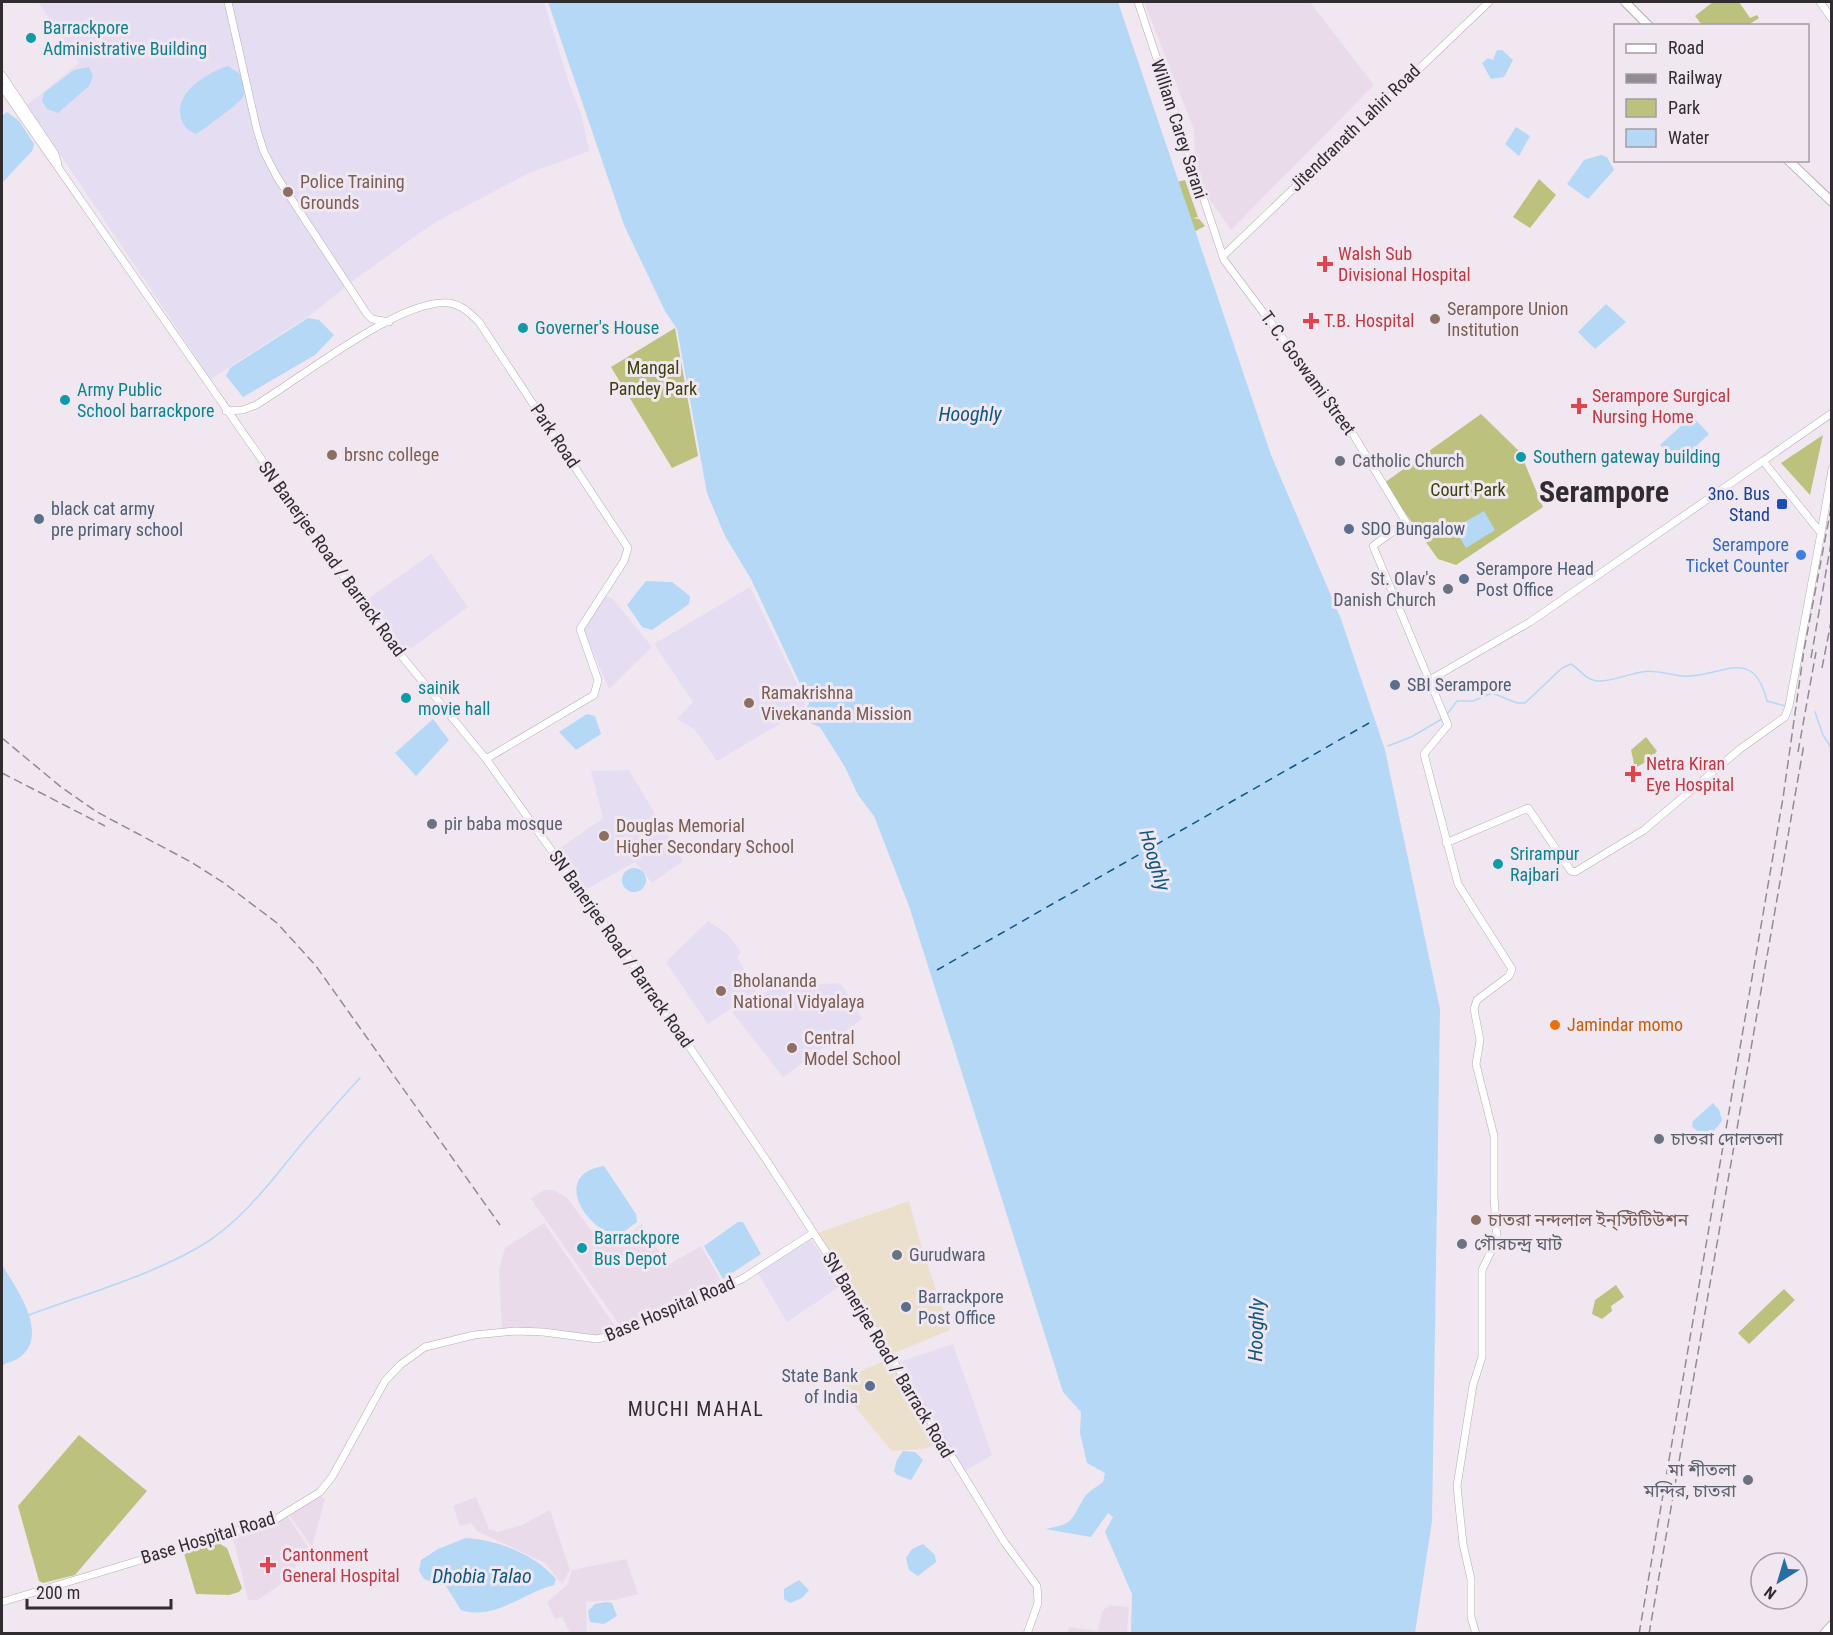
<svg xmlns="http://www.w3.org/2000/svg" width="1833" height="1635" font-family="'Roboto Condensed','Noto Sans Bengali',sans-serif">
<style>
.commercial{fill:#eae0cb}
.built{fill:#eadbeb}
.education{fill:#e5ddf2}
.green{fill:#bcc17e}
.water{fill:#b4d8f5}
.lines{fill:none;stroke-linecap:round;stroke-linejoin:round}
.stream{stroke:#b4d8f5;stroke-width:1.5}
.ferry{stroke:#0d5783;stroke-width:1.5;stroke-dasharray:8 6;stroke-linecap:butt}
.minor-casing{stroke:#b5acb6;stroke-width:8}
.major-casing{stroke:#b5acb6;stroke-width:10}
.minor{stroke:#fff;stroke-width:7}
.major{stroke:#fff;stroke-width:8}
.rail{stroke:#928b92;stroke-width:1.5;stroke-dasharray:9 4.5;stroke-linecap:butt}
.culture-dot{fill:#0f9aa8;stroke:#f1e7f1;stroke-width:2}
.education-dot{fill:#8d6e63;stroke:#f1e7f1;stroke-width:2}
.health-dot{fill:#e0444e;stroke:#f1e7f1;stroke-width:2}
.worship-dot{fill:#6b7280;stroke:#f1e7f1;stroke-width:2}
.transit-dot{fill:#1a4fb4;stroke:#f1e7f1;stroke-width:2}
.service-dot{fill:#5c6f8a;stroke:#f1e7f1;stroke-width:2}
.shop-dot{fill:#3f7fe0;stroke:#f1e7f1;stroke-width:2}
.food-dot{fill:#e8710a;stroke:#f1e7f1;stroke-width:2}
.labels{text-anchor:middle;stroke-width:6;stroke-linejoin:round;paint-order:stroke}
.culture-label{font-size:18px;fill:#0d838f;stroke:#f1e7f1;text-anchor:start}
.street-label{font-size:18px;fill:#302c30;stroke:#f1e7f1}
.education-label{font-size:18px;fill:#785e54;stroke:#f1e7f1;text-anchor:start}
.health-label{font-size:18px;fill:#be3a42;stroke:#f1e7f1;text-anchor:start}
.park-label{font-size:18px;fill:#3e4008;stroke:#f1e7f1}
.worship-label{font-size:18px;fill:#5b616d;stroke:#f1e7f1;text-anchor:start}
.transit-label{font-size:18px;fill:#164399;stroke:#f1e7f1;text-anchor:end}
.service-label{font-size:18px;fill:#4e5e75;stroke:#f1e7f1;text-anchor:start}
.shop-label{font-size:18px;fill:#366cbe;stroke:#f1e7f1;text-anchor:end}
.food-label{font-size:18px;fill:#c56008;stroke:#f1e7f1;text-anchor:start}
.water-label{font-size:20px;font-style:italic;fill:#0d5783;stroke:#f1e7f1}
.neighbourhood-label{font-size:20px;letter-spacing:1.5px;fill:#302c30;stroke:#f1e7f1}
.town-label{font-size:30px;font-weight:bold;fill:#302c30;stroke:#f1e7f1}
</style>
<rect width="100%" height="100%" fill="#f1e7f1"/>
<path class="commercial" d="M909 1201 923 1252 950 1330 892 1354 815 1234Z
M889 1359 939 1443 924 1449 892 1451 856 1408 839 1380Z"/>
<path class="built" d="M1144 2H1310L1374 85 1231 230 1195 179 1194 130Z
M544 1190H554L567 1198 595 1235 606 1233 618 1244 641 1224 668 1265 701 1246 723 1284 623 1330 531 1199Z
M544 1223 619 1332 597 1338 502 1330 499 1269 505 1248Z
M320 1496 325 1499 312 1547 289 1515Z
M476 1497 489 1529 498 1532 522 1525 550 1510 570 1570 562 1584 545 1563 477 1531 471 1523 460 1526 453 1506Z
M287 1515 309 1549 284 1582 258 1600H248L232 1534Z
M626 1559 638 1594 615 1600 586 1602 587 1633H570L562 1617 555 1619 547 1602 567 1585 572 1570Z
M1110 1605 1129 1607 1127 1633H1068L1069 1627 1098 1631 1102 1611Z"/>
<path class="education" d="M38 2H544L570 86 581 113 589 151 527 174 434 223 350 283 312 314 211 379 27 105 79 63Z
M431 554 468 607 402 655 365 601Z
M750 587 806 702 802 711 717 761 694 729 677 719 693 702 654 644Z
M604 595 613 599 652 647 609 689 582 627Z
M629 770 683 861 652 883 635 862 583 891 555 852 603 818 591 771Z
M708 921 727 934 741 952 737 957 756 991 708 1024 666 962Z
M841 983 862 1019 783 1077 732 1012 767 991 784 986Z
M810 1239 842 1285 787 1322 758 1273Z
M953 1344 992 1455 962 1473 899 1362Z"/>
<path class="green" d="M1713 2H1739L1750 18 1757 15 1759 18 1748 25H1702L1695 16Z
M1539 179 1556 195 1530 228 1513 217Z
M1185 180 1198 217 1193 218 1199 219 1205 226 1192 233 1173 183Z
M675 328 698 456 672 468 611 367Z
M1481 414 1520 452 1543 507 1456 565 1438 559 1384 483Z
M1823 435 1810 495 1781 463Z
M1646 737 1657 751 1651 759 1635 768 1631 750Z
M1616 1285 1624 1297 1611 1306 1612 1311 1602 1319 1592 1314 1595 1300Z
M1784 1289 1795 1300 1749 1344 1738 1333Z
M79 1435 147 1491 75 1575 43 1583 39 1581 18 1506Z
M213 1540 227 1548 242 1588 239 1592 229 1595 196 1594 183 1550Z"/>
<path class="water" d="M548 2H1118L1271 455 1341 619 1385 750 1440 1009 1432 1521 1415 1633H1131L1132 1594 1105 1532 1113 1517 1108 1513 1091 1537 1045 1529C1074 1524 1070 1521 1084 1498 1088 1491 1097 1487 1103 1482L1105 1473 1087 1463 1080 1433 1081 1412 1063 1392 909 906 874 816 858 795 845 767 820 727 810 723 804 713 809 703 751 579 725 536 707 493 677 329 665 311 624 225Z
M1497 50H1502L1513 60 1504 77 1491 79 1482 63 1488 58 1493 60Z
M228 66 240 74C243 81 247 89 243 97 240 103 203 130 196 134 188 131 183 126 181 118 174 92 207 73 228 66Z
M89 67 93 76 89 86 58 113 47 109 42 101 44 93 74 70Z
M7 112 19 121 34 144 32 151 2 183V116Z
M1516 127 1530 136 1519 156 1505 144Z
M1601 155 1607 157 1614 170 1588 199 1567 184 1584 160Z
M1606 304 1626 322 1595 349 1578 332Z
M308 318 319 320 334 335 315 355 243 397 226 376 230 368Z
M1692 416 1709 434 1677 464 1660 445Z
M1484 511 1495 530 1466 548 1454 528Z
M646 581 672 582 690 596 689 604 652 630 642 627 627 605Z
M587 714 595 716 601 734 576 750 559 732Z
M433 719 449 740 416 776 395 753Z
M622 880a12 12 0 1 1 24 0a12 12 0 1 1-24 0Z
M1713 1103 1719 1110 1722 1120C1714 1134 1704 1140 1692 1126L1693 1121Z
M604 1166 636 1214 637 1222 617 1237C610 1232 602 1230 596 1225 572 1204 565 1172 604 1166Z
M738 1222H743L761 1254 723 1279 704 1246Z
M2 1265C16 1288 50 1334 20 1357 16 1361 8 1362 3 1365Z
M903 1451 915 1452 923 1460 911 1480 897 1475 894 1471 897 1460Z
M466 1538C497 1540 535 1554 556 1579L554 1585C522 1593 495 1621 461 1610L444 1583 441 1585 424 1579 419 1571 421 1560 438 1549Z
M923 1544 935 1555 936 1562 918 1576 909 1570 906 1558 912 1549Z
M799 1580 809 1590 802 1598 790 1603 784 1599V1589Z
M606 1602 612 1603 617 1616 604 1624 590 1622 588 1611 595 1604Z"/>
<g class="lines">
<path class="stream" d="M1815 712 1823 735 1832 749
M1448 713 1457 701H1473L1492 693 1517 703H1525L1562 668 1571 664C1581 670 1584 679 1597 681 1611 682 1628 674 1642 672 1654 669 1670 675 1682 676 1720 679 1753 643 1767 701L1785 706
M1388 746 1411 737 1442 719
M29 1315C85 1294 147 1277 199 1247 240 1223 270 1183 299 1147 319 1123 339 1101 360 1078"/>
<path class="ferry" d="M937 970 1369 723"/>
<defs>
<path id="minor" d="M228 2 257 130 264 152 277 177 367 314 372 319 389 322
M1138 2 1224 260 1347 424 1406 522 1373 546 1448 725 1424 754 1458 884 1512 969 1509 976 1477 1000 1474 1009 1480 1040 1476 1064 1494 1136V1197L1497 1239 1482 1270V1357L1473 1385 1457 1486 1463 1544 1471 1579V1617L1476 1634
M1820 2 1832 19
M2 75 55 154 58 164
M2 87 382 632 486 759 640 974 767 1161 837 1269 1005 1543 1037 1586 1038 1603 1027 1634
M1223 256 1489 2
M226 411 243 410 256 405C300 379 400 298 449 303 462 305 470 313 479 322L628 548 624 561 580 629 598 680 594 695 486 759
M1763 461 1832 413
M1821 533 1832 469
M1428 681 1530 622 1763 461 1821 533 1789 706 1785 717 1740 749 1644 830 1575 872 1571 871 1528 808 1446 843
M2 1602 276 1519 320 1492 332 1477 385 1381 400 1365 425 1347 474 1335 515 1331 543 1332 597 1339 619 1334 742 1279 813 1233"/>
<path id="major" d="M1625 2 1649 26
M1788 160 1832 202
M1824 1634 1832 1625"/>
</defs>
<use href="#minor" class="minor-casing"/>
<use href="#major" class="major-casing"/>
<use href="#minor" class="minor"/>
<use href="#major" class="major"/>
<path class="rail" d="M1811 658 1831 543
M1822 668 1832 617
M2 738 61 787 97 812 191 862 224 883 277 923 316 966 500 1225
M1798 752 1816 652
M2 773 105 826
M1639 1634 1783 798 1804 650 1832 503
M1649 1634 1804 744"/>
</g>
<g class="culture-dot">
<circle cx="31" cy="38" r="6"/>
<circle cx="523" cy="328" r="6"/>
<circle cx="65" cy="400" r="6"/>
<circle cx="1521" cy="457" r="6"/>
<circle cx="406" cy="698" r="6"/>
<circle cx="1498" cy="864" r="6"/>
<circle cx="582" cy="1248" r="6"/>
</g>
<g class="education-dot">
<circle cx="288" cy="192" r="6"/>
<circle cx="1435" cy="319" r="6"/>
<circle cx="332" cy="455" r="6"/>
<circle cx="749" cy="703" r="6"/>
<circle cx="604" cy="836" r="6"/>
<circle cx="721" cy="991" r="6"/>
<circle cx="792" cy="1048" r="6"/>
<circle cx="1476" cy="1220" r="6"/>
</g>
<g class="health-dot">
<path d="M1322 255h6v6h6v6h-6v6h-6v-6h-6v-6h6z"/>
<path d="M1308 312h6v6h6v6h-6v6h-6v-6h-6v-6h6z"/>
<path d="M1576 397h6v6h6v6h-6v6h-6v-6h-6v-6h6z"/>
<path d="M1630 765h6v6h6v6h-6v6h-6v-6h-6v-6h6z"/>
<path d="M265 1556h6v6h6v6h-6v6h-6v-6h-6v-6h6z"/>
</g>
<g class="worship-dot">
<circle cx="1340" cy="461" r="6"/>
<circle cx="1448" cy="589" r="6"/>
<circle cx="432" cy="824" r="6"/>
<circle cx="1659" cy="1139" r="6"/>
<circle cx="1462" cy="1244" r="6"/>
<circle cx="897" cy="1255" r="6"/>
<circle cx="1748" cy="1480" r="6"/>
</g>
<rect class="transit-dot" x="1776" y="498" width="12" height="12" rx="3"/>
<g class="service-dot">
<circle cx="39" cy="519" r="6"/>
<circle cx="1349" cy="529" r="6"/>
<circle cx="1464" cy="579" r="6"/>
<circle cx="1395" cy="685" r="6"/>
<circle cx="906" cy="1307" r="6"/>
<circle cx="870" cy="1386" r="6"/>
</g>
<circle class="shop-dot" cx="1801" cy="555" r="6"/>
<circle class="food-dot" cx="1555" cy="1025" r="6"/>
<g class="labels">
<g class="culture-label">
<text x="43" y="34">Barrackpore<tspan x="43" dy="21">Administrative Building</tspan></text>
<text x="535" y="334">Governer's House</text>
<text x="77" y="396">Army Public<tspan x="77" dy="21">School barrackpore</tspan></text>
<text x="1533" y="463">Southern gateway building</text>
<text x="418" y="694">sainik<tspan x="418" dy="21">movie hall</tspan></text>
<text x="1510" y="860">Srirampur<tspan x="1510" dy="21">Rajbari</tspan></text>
<text x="594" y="1244">Barrackpore<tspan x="594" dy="21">Bus Depot</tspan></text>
</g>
<g class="street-label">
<text transform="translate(1355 128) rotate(-44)" y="6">Jitendranath Lahiri Road</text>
<text transform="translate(1179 129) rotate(72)" y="6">William Carey Sarani</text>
<text transform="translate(1308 373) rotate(54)" y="6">T. C. Goswami Street</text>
<text transform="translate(555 436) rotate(56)" y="6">Park Road</text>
<text transform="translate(332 559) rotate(54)" y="6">SN Banerjee Road / Barrack Road</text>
<text transform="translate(621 949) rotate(55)" y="6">SN Banerjee Road / Barrack Road</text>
<text transform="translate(670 1309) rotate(-23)" y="6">Base Hospital Road</text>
<text transform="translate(888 1355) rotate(59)" y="6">SN Banerjee Road / Barrack Road</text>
<text transform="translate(208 1538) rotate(-17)" y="6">Base Hospital Road</text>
</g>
<g class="education-label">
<text x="300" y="188">Police Training<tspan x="300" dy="21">Grounds</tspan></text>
<text x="1447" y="315">Serampore Union<tspan x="1447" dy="21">Institution</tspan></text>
<text x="344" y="461">brsnc college</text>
<text x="761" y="699">Ramakrishna<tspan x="761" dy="21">Vivekananda Mission</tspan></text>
<text x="616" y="832">Douglas Memorial<tspan x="616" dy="21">Higher Secondary School</tspan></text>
<text x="733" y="987">Bholananda<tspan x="733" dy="21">National Vidyalaya</tspan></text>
<text x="804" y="1044">Central<tspan x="804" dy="21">Model School</tspan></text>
<text x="1488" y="1226">চাতরা নন্দলাল ইন্‌স্টিটিউশন</text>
</g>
<g class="health-label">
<text x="1338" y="260">Walsh Sub<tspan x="1338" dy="21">Divisional Hospital</tspan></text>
<text x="1324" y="327">T.B. Hospital</text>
<text x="1592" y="402">Serampore Surgical<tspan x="1592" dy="21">Nursing Home</tspan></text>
<text x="1646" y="770">Netra Kiran<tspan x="1646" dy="21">Eye Hospital</tspan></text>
<text x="282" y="1561">Cantonment<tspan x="282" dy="21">General Hospital</tspan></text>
</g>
<g class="park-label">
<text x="653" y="374">Mangal<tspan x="653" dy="21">Pandey Park</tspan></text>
<text x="1468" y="496">Court Park</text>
</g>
<g class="worship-label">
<text x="1352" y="467">Catholic Church</text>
<text x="1436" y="585" text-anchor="end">St. Olav's<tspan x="1436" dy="21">Danish Church</tspan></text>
<text x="444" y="830">pir baba mosque</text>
<text x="1671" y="1145">চাতরা দোলতলা</text>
<text x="1474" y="1250">গৌরচন্দ্র ঘাট</text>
<text x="909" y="1261">Gurudwara</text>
<text x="1736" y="1476" text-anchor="end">মা শীতলা<tspan x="1736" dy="21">মন্দির, চাতরা</tspan></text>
</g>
<g class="transit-label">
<text x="1770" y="500">3no. Bus<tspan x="1770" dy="21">Stand</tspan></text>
</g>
<g class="service-label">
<text x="51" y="515">black cat army<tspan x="51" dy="21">pre primary school</tspan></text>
<text x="1361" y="535">SDO Bungalow</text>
<text x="1476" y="575">Serampore Head<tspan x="1476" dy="21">Post Office</tspan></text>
<text x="1407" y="691">SBI Serampore</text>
<text x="918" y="1303">Barrackpore<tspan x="918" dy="21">Post Office</tspan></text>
<text x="858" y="1382" text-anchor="end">State Bank<tspan x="858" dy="21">of India</tspan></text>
</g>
<g class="shop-label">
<text x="1789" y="551">Serampore<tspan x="1789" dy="21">Ticket Counter</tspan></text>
</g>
<g class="food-label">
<text x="1567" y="1031">Jamindar momo</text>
</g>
<g class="water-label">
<text x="970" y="421">Hooghly</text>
<text transform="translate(1155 860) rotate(73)" y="7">Hooghly</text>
<text transform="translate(1256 1330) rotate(-88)" y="7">Hooghly</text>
<text x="482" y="1583">Dhobia Talao</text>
</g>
<g class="neighbourhood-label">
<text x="696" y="1416">MUCHI MAHAL</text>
</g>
<g class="town-label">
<text x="1604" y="502">Serampore</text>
</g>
</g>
<rect width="1833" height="1635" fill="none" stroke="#302c30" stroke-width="6"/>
<rect x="1614" y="24" width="195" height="138" fill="#f1e7f1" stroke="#a49ca4" stroke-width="1.5"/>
<rect x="1626" y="44" width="30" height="9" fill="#ffffff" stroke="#a49ca4" stroke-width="1.5"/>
<text x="1668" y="54" font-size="18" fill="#302c30">Road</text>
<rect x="1626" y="74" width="30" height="9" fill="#928b92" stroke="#a49ca4" stroke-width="1.5"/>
<text x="1668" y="84" font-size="18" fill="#302c30">Railway</text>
<rect x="1626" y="99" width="30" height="18" fill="#bcc17e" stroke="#a49ca4" stroke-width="1.5"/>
<text x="1668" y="114" font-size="18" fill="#302c30">Park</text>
<rect x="1626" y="129" width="30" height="18" fill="#b4d8f5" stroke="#a49ca4" stroke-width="1.5"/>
<text x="1668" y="144" font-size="18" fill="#302c30">Water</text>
<g transform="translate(1779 1581) rotate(217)"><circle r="28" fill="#f1e7f1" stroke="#a49ca4" stroke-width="1.5"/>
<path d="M0-4.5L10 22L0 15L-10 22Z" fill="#276ea2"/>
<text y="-9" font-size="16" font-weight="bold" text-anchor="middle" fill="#302c30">N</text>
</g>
<path d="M27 1599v9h144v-9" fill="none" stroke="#302c30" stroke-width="3"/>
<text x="36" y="1599" font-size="18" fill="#302c30" stroke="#f1e7f1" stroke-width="4.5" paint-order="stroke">200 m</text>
</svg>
